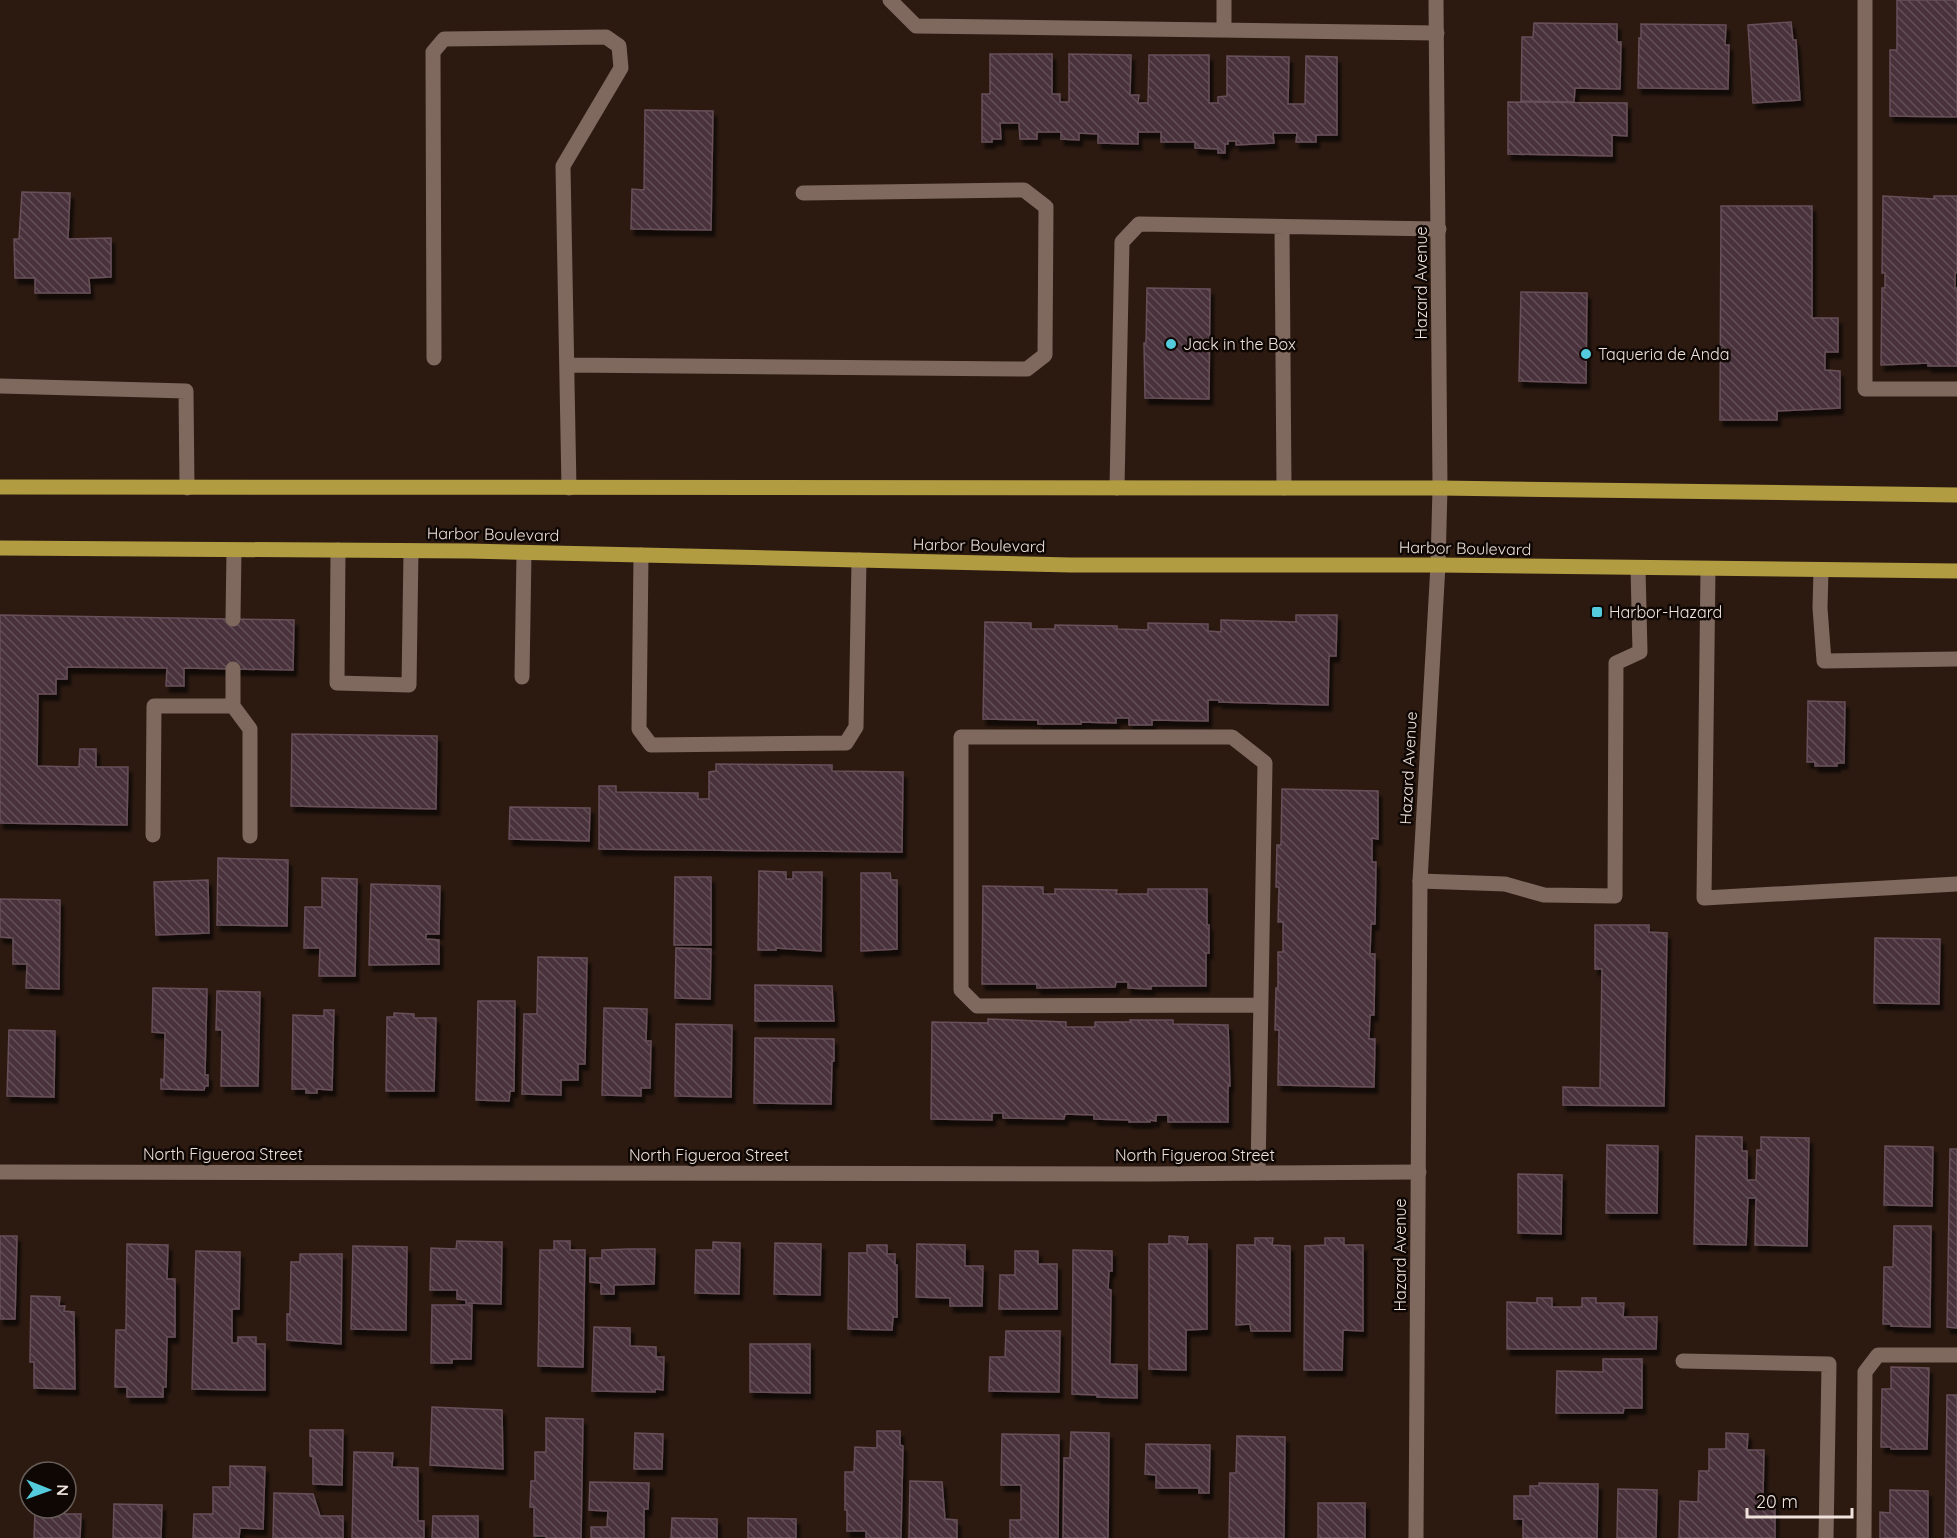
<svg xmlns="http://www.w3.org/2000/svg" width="1957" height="1538" font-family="Quicksand,sans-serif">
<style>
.building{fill:url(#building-back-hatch);stroke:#674f59;stroke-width:1.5;filter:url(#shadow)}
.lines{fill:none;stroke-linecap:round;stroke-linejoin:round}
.service{stroke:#7f685d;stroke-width:15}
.minor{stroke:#7f685d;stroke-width:15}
.tertiary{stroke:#7f685d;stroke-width:15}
.primary{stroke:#b19c42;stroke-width:15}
.poi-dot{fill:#54cadd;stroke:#0f0704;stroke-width:2}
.labels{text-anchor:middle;stroke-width:5;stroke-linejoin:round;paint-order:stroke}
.street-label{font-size:16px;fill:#f0e2dc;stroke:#0f0704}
.poi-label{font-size:16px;fill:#f0e2dc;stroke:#0f0704;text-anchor:start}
</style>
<defs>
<pattern id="building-back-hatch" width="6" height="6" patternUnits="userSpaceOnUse" patternTransform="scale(1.5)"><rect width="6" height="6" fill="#48333b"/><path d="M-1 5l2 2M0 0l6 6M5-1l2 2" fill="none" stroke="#635057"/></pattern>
<filter id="shadow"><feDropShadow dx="3.5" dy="6" stdDeviation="1.5" flood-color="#0009"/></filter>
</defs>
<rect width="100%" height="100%" fill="#2c1a11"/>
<path class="building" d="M1897 0H1957V117L1890 116V50H1897Z
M1791 22 1793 40H1796L1800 100 1753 103 1748 25Z
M1534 23 1617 24V42H1621L1620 89 1575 88 1574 102 1521 101 1522 37H1533Z
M1641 24 1726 25 1725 45H1729L1728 89 1638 88 1639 38H1641Z
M990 54H1052V94H1060V102H1069V54L1131 55 1130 95H1139L1138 103H1148L1149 55H1209V103H1218V97L1227 96V56L1289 57 1288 104H1305L1306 56 1337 57V135H1316V142H1296L1297 133H1273L1274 143 1236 145V141H1228V144H1225V153H1218V149L1195 148V142H1161V132H1138V144L1098 143V134L1079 133V140L1061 139V132H1037V139H1020L1019 123H1000L1001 139H992V142H982V94H990Z
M1508 102 1627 103V136L1612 135V156L1508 154Z
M645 110 713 111 711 230 631 229 632 189 644 190Z
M22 192 70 193 68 239 111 238V277L89 278 90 293H35V278H15L14 239H19Z
M1883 196 1934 199V196H1957V273H1955V288H1957V366H1928V363L1881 365 1882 288H1885V273H1882Z
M1721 206H1812V318H1838V352H1825V370L1840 371V408L1777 411V420H1720Z
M1147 288 1210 289 1209 399 1145 398 1144 343H1146Z
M1521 292 1587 293 1586 383 1519 381Z
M0 615 294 620 293 670 184 668V686H166L167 668 67 667V679H56V694H38L37 766 79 767 80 749H96V767H128L127 825 0 823Z
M1296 615H1337L1336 656H1329L1328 705 1219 702V700H1208V721L1152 720V725H1129V718H1116V723L1081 722V724H1038V720L983 719 985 622 1031 623V629H1055V625L1117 626V629L1148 630V623L1208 624V631L1221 632V620L1296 622Z
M1808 701 1845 702 1844 763H1837V766H1815V762H1807Z
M292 734 437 736 436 809 291 806Z
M716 764 832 765V771L903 772 902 852 599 849V786H616V792L698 793V799H709V772L716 771Z
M1282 789 1378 791V839L1372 838V862H1376L1375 924H1371L1370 954H1375L1374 1015H1370L1369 1039H1375L1374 1087 1278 1085 1279 1030H1275L1276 988H1278V952H1283V922H1278L1279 887H1276L1277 845H1281Z
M510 807 590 808 589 841 509 839Z
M218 858 288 860 287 926 217 925Z
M759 871 786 872V879H793V872H822L821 951 776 948V950H758Z
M861 873H890L891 880H897V949L861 951Z
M675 877H711V945H674Z
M322 878 357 879 355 976H319L320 948H304L305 907H322Z
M208 880 209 933 156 935 154 882Z
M371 884 440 886 439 934H426V939L439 940V964L369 965Z
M983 886 1043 887V894H1055V889L1117 890 1116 894H1148V889H1207V925H1209V953H1206V986H1151V989L1128 988V982H1116L1115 987 1037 988V984H982Z
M0 899 60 900 59 989 26 988 27 964H13V938L0 937Z
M1595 925H1649V932L1667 933 1664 1106 1563 1105V1087L1600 1088 1602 969H1595Z
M1875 938 1940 939 1939 1004 1874 1003Z
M676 948 711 949 710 999 675 998Z
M538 957 587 958 585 1064H578V1080H561V1095L522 1094 524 1014H537Z
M755 985 832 986 834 1021H755Z
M153 988 207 989 205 1075H208V1086H205L204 1090 161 1089V1079L164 1080 165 1033 152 1032Z
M217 991 260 992 258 1086H221L222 1030H216Z
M478 1001H515L514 1091H510L509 1101 476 1100Z
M604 1008 647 1009 646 1041H651L650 1088H641V1096L602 1095Z
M324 1010H334L332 1090 317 1089V1093H306V1089H292L293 1015 324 1016Z
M394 1013 414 1014V1018H436L434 1091H386L387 1017H394Z
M988 1019 1066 1022V1027H1095V1022H1131L1130 1020H1173V1024L1228 1025 1230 1086H1228V1122H1168V1115H1156V1121L1150 1120V1122H1129V1120L1094 1119V1115L1065 1114 1064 1119 1003 1118V1113H992V1120L931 1119 932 1022 988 1023Z
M676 1024 732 1025 731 1097 675 1096Z
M9 1030 55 1031 54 1097 7 1096Z
M755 1038 834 1039V1061H832L831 1104 754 1103Z
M1696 1136 1742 1137V1151H1747V1180H1756L1757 1150H1761V1137L1809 1138 1807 1246 1755 1245 1756 1198H1748L1746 1245 1694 1244Z
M1607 1145 1658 1146 1657 1213H1606Z
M1885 1146 1933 1147 1932 1206 1884 1205Z
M1950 1149H1957V1328L1947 1327Z
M1518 1174 1562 1175 1561 1234 1518 1233Z
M1894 1226H1931L1930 1327 1891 1326V1324H1883L1884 1267H1893Z
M0 1236H17L15 1319H0Z
M1169 1236 1188 1237 1187 1244H1207V1329L1186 1330V1370L1149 1369V1244H1169Z
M1255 1238H1273L1272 1245 1290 1246V1331H1251L1250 1324 1236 1325 1237 1245H1255Z
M1325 1238H1344V1245H1363V1331L1343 1330 1342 1370H1304L1305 1246 1325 1245Z
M457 1241 502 1242 501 1304 466 1303V1300L457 1299V1290H430L431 1248 456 1249Z
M554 1241H570V1250H585L583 1367 538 1366 540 1250H554Z
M713 1242 740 1243 739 1294 695 1293 696 1250H713Z
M775 1243 821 1244 820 1295 774 1294Z
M127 1244 168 1245 167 1279H175V1337H167L166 1387H163V1397H127V1387H115L116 1330H126Z
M917 1244 965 1245V1266H983L982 1306H950V1298L916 1297Z
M867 1245H887V1254H895V1265H897V1317H893L892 1330 848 1329 849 1253H867Z
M353 1246 407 1247 406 1330 351 1329Z
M628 1249H655L654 1284 614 1285V1294H601V1283L590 1282V1258H602V1250Z
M1073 1250 1112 1251V1271H1109L1108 1289 1111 1290 1110 1364 1137 1365V1398L1097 1397V1395L1072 1394Z
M196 1251 240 1252 239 1309H232V1343H238V1337H256V1344H265V1390L192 1389Z
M1015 1251H1038V1264H1057V1309H999L1000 1275H1015Z
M300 1254H342L341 1344 287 1340V1314H290L291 1262H300Z
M31 1296 60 1297 59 1306H65L64 1311 74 1312 75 1389 34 1388V1362H30Z
M1537 1298H1552V1307H1582V1298H1596V1303H1624L1623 1317H1657L1656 1349H1507V1302L1537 1303Z
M432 1305H472L471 1359H452V1363H431Z
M594 1327 630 1328V1346L656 1347V1357H664L663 1390 655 1389V1392L592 1391Z
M1006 1331H1060L1059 1392 989 1391 990 1357H1005Z
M750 1344H810V1393L750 1392Z
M1603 1359H1642V1408H1624L1623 1413H1556L1557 1371 1603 1372Z
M1891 1367 1929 1368 1927 1449H1891V1447H1881L1882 1389H1891Z
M1947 1395H1957V1538H1945Z
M432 1407 502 1410 503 1469 430 1465Z
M546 1418 583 1419 581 1538H546V1536H534V1507H530L531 1481H535V1452H546Z
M310 1430H343L342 1485 313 1484V1457L310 1456Z
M877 1431H900V1445L903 1446 901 1538H866V1531H847V1510H845V1472H854L855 1447 877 1448Z
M1071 1432 1109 1433 1108 1538H1063L1064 1458H1070Z
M635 1433 663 1434 662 1469H634Z
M1726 1433 1748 1434 1747 1450H1764L1763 1496H1775V1538H1679L1680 1501 1698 1502 1699 1471H1709V1449H1726Z
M1002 1434 1059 1435 1058 1538H1010V1520H1021V1485H1001Z
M1237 1436 1285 1437 1284 1538H1229L1230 1473H1236Z
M1146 1444 1210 1445 1209 1493H1199V1488H1156V1475L1145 1474Z
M354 1452 393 1453 392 1467 418 1468V1521H424V1538H352Z
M230 1466 265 1467 263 1529 240 1528 239 1538H193L194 1514H213V1487H230Z
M910 1481 942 1482 945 1519 957 1520V1538H909Z
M590 1482 649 1483 648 1509H644V1538H591V1527H607L608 1511 589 1510Z
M1539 1483 1598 1484 1597 1538H1523V1519H1514V1496H1530V1486H1539Z
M1618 1489 1657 1490 1656 1538H1617Z
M1890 1490 1928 1491V1538H1880V1512L1890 1513Z
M274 1493 313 1494 320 1516H343V1538H273Z
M1318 1503H1365V1538H1318Z
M114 1504 162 1505 161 1538H113Z
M48 1508H65V1514H81L80 1538H34L35 1513H48Z
M433 1516H478V1538H432Z
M672 1518 717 1519V1538H671Z
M748 1518 796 1519V1538H748Z"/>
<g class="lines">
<path class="service" d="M890 0 916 26 1437 33
M1865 0V389H1957
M1224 30V0
M1282 228 1284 488
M434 358 433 52 444 39 606 37 619 46 621 68 563 166 569 488
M567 365 1027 369 1045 355 1046 207 1024 190 803 193
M0 386 186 391 187 488
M1117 488 1122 242 1139 224 1439 229
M338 550 337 683 409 685 411 551
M641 555 639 729 651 745 846 743 856 727 859 560
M1708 569 1704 898 1957 884
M1821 570 1820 608 1824 661 1957 659
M233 619 234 550
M233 669V706L250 729V836
M522 677 524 553
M153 835 154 706H233
M1420 881 1505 884 1544 895 1615 896 1616 663 1640 652 1638 568
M1258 1173 1265 763 1232 737H961V990L977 1006 1260 1005
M1683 1361 1829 1364 1826 1538
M1864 1538 1865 1372 1878 1355H1957"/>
<path class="minor" d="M0 1172 1148 1174 1419 1172"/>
<path class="tertiary" d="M1416 1538 1420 881 1438 565 1440 488 1436 0"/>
<path class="primary" d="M0 487 1440 488 1957 495
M0 548 469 551 1071 565H1438L1957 571"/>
</g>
<g class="poi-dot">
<circle cx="1171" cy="344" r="6"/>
<circle cx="1586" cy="354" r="6"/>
<rect x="1591" y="606" width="12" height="12" rx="3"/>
</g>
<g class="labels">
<g class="street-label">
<text transform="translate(1421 283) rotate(-90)" y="6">Hazard Avenue</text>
<text transform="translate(493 534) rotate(1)" y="6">Harbor Boulevard</text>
<text transform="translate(979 545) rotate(1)" y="6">Harbor Boulevard</text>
<text transform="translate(1465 548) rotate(1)" y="6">Harbor Boulevard</text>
<text transform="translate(1408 768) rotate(-87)" y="6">Hazard Avenue</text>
<text x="223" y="1160">North Figueroa Street</text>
<text x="709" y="1161">North Figueroa Street</text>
<text x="1195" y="1161">North Figueroa Street</text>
<text transform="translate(1400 1255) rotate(-90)" y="6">Hazard Avenue</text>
</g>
<g class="poi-label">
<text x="1183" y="350">Jack in the Box</text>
<text x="1598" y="360">Taqueria de Anda</text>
<text x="1609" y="618">Harbor-Hazard</text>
</g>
</g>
<g transform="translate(48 1490) rotate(91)"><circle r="28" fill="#0f0704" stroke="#695f5a" stroke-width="1.5"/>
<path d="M0-4.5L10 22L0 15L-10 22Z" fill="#54cadd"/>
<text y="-9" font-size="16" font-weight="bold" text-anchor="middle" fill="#f0e2dc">N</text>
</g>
<path d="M1747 1508v9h105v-9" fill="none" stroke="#f0e2dc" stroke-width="3"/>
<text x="1756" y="1508" font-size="18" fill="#f0e2dc" stroke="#0f0704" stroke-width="4.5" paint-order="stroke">20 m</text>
</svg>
